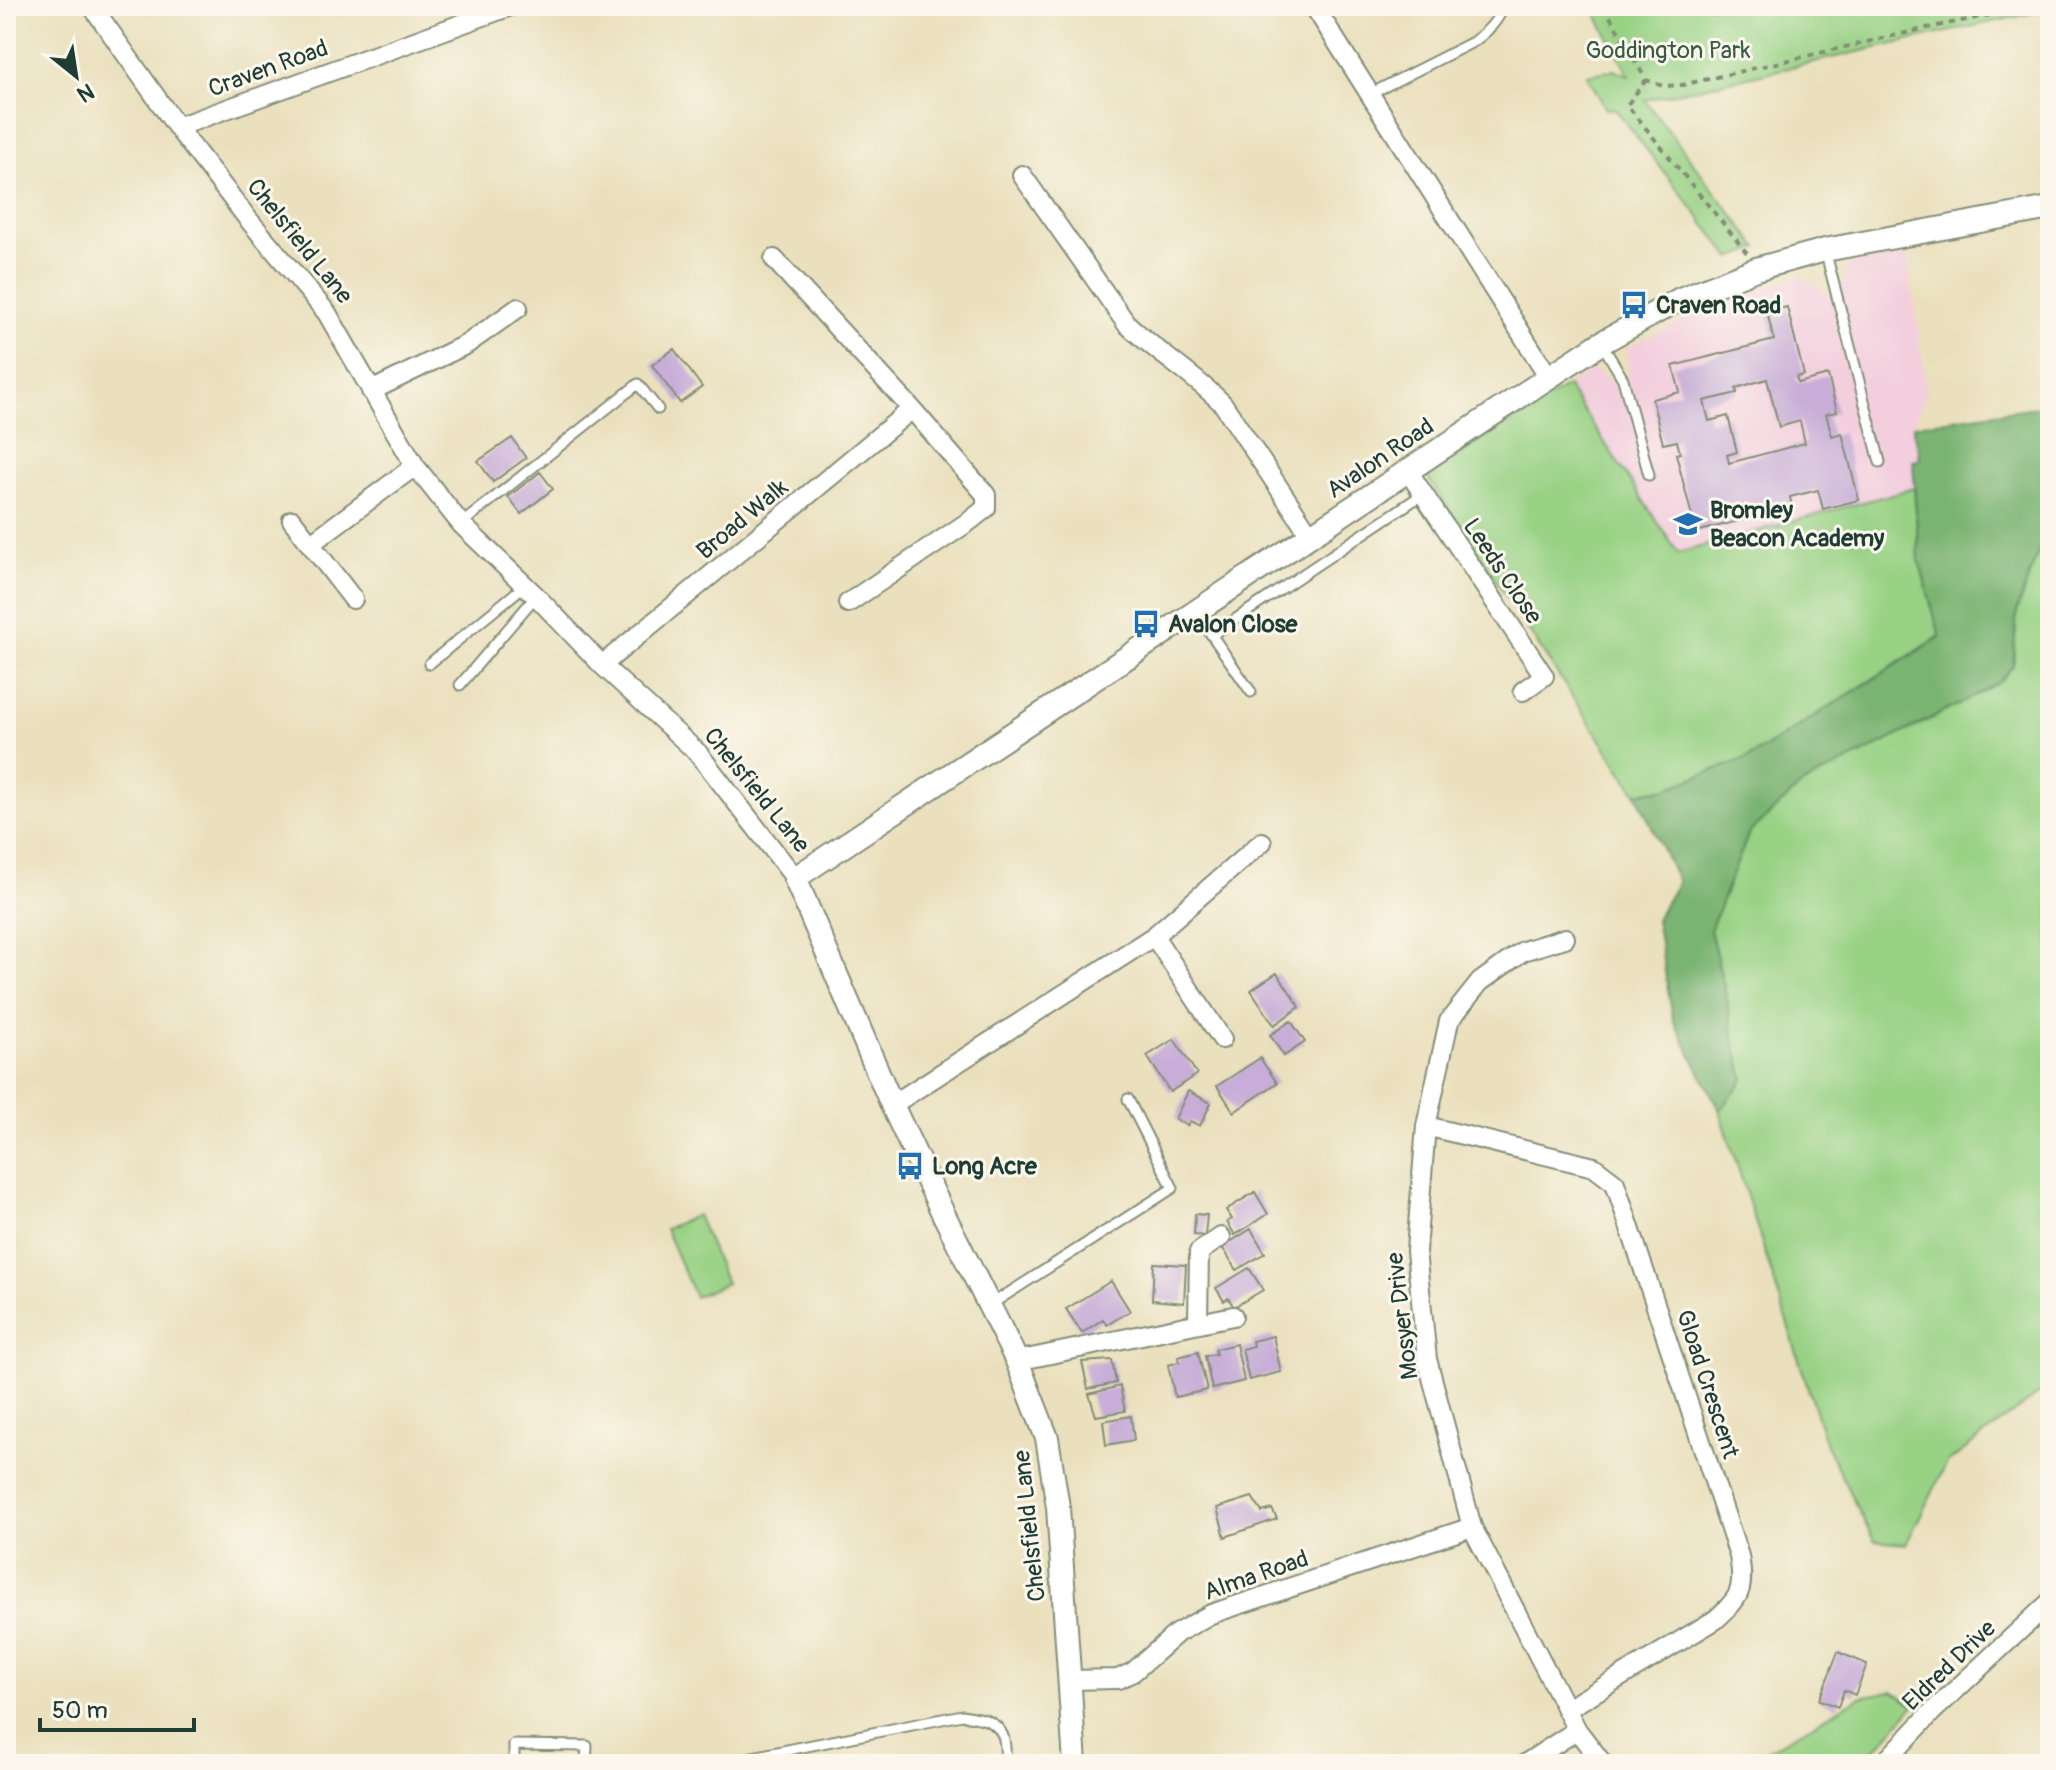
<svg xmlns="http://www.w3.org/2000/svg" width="2056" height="1770" font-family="Pangolin,sans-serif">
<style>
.built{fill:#f3cfde}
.green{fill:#99d285;stroke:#5c885c;stroke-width:2}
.forest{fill:#7ab472;stroke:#4c7853;stroke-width:2}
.building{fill:#c7add7;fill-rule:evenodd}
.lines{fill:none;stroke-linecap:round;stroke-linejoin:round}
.service-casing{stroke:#848e78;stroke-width:13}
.minor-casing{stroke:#848e78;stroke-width:22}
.tertiary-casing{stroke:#848e78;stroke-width:26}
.path{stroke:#848e78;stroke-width:4;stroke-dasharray:6 6;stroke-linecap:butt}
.service{stroke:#fff;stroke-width:9}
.minor{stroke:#fff;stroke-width:18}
.tertiary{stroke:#fff;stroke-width:22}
.labels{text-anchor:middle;stroke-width:6;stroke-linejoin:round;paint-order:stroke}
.park-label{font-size:24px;fill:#375b44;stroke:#fbf7ec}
.street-label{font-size:24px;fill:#1f3d34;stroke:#fbf7ec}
.poi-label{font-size:24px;font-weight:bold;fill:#1f3d34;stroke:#fbf7ec;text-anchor:start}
</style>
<rect width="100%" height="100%" fill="#fbf7ec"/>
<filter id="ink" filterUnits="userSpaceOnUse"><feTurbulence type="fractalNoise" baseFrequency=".0125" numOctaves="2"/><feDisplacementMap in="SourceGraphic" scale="16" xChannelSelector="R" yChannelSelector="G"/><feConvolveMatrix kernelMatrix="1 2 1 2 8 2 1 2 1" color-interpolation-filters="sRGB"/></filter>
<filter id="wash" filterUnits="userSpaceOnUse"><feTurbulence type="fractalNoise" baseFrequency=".006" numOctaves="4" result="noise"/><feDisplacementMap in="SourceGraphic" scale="32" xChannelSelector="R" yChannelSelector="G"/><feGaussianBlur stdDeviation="1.8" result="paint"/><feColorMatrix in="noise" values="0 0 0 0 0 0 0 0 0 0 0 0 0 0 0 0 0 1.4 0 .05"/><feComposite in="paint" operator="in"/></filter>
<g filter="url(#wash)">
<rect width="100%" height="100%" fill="#eae0bd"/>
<path class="built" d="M1907 254 1927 390 1913 425 1921 460 1913 462 1919 560 1940 636 1636 793 1426 475 1593 369 1615 383 1629 375 1626 348 1715 305 1800 276 1828 294 1841 290 1849 264Z"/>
<path class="green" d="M1592 6H2050V9L1645 100 1758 248 1731 258 1615 109H1606L1587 75 1615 70 1629 75Z
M1567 386 1678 553 1914 488 1919 560 1940 636 1750 757 1664 789 1636 793 1426 475Z
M2050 529V1385L1947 1463 1906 1544 1874 1541 1826 1445 1720 1111 1744 1079 1735 1045 1724 987 1710 930 1749 833 1803 784 1963 702 2000 681 2013 665 2017 610 2045 532Z
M697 1215 726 1283 695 1297 665 1229Z
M1893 1691 1914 1706 1862 1764H1744L1860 1697Z"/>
<path class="forest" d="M2050 405V529L2045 532 2017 610 2013 665 2000 681 1963 702 1803 784 1749 833 1710 930 1724 987 1735 1045 1744 1079 1720 1111 1673 1019 1656 919 1678 882 1636 793 1664 789 1750 757 1940 637 1919 560 1913 461 1920 459 1913 425Z"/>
<g id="blocks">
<path class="building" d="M1787 307 1804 375 1796 377 1798 383 1828 375 1837 412 1826 414 1832 436 1842 433 1859 500 1823 509 1818 490 1790 497 1792 507 1696 532 1676 454 1680 453 1677 441 1663 444 1652 399 1680 392 1673 366 1774 340 1767 312ZM1767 379 1779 427 1800 421 1805 443 1729 463 1727 455 1737 452 1728 416 1709 421 1704 401 1737 393 1736 388Z
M674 349 702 387 680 403 652 365Z
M512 438 526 458 493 482 478 461Z
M540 472 553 489 521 514 508 497Z
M1277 973 1300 1007 1274 1025 1251 990Z
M1291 1021 1305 1042 1284 1056 1270 1035Z
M1174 1039 1197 1074 1170 1092 1147 1056Z
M1260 1058 1277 1083 1234 1112 1217 1086Z
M1188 1091 1211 1103 1200 1126 1190 1121 1187 1126 1175 1119Z
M1255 1192 1268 1214 1235 1235 1227 1222 1232 1219 1226 1210Z
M1195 1214 1207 1215 1205 1236 1194 1235Z
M1251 1229 1265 1253 1237 1270 1222 1247Z
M1154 1263 1186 1265 1184 1303 1152 1300Z
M1249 1268 1263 1290 1234 1307 1228 1298 1224 1301 1216 1288Z
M1111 1281 1130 1311 1107 1325 1103 1319 1082 1333 1066 1309Z
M1273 1336 1281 1372 1249 1380 1242 1349 1253 1346 1252 1341Z
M1236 1344 1244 1381 1212 1389 1205 1356 1216 1354 1215 1349Z
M1198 1352 1207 1390 1175 1397 1168 1365 1179 1362 1178 1357Z
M1112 1360 1116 1383 1088 1389 1082 1362Z
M1120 1386 1125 1411 1096 1416 1089 1394Z
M1131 1416 1134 1440 1106 1445 1103 1421Z
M1252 1497 1262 1512 1272 1509 1277 1519 1225 1537 1217 1508Z
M1838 1652 1867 1664 1855 1695 1844 1690 1838 1707 1819 1700Z"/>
</g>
</g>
<g filter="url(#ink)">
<use href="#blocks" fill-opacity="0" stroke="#848e78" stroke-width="2"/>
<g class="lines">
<defs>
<path id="service" d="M1370 94 1473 42C1487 32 1496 23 1503 8
M1825 250 1880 462
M1602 344 1623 379 1649 475
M461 524 638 384 658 409
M1195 611 1251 692
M1212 635 1423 494
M429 664 524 586
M460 685 536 596
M990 1305 1173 1188 1128 1099
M514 1764V1745L587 1746 586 1764
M725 1764 742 1759 962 1715C977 1717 996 1719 1003 1736 1006 1744 1005 1756 1006 1764"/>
<path id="minor" d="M92 6 177 127 248 219 327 313 415 466 461 524 536 596 602 665 698 753 795 878
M1314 6 1549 377
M177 127 511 6
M1022 175 1126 323C1156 352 1193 374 1223 404L1311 536
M774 259 912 409 986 495V508L971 520 848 603
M371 391 467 344 518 308
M1408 471 1544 676 1523 691
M292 520 353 599
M310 544 415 466
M602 665 912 409
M1154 936 1222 1039
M1565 938 1523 951 1480 982 1449 1021 1426 1126 1416 1251 1427 1359 1472 1527 1577 1730 1603 1764
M892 1105 1154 936 1262 842
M1426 1126 1594 1167 1615 1183 1739 1556C1745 1590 1740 1598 1715 1620L1567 1709
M1198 1323 1199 1252 1221 1237
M1017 1361 1233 1316
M1068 1680 1118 1679 1133 1672 1177 1633 1211 1614 1472 1527
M1525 1764 1577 1730
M1883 1764 1932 1712 2050 1602"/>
<path id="tertiary" d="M1075 1764 1058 1507 1047 1438 1017 1361 942 1211 892 1105 795 878 1549 377 1601 343 1680 299 1756 269 1825 250 2050 208"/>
</defs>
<use href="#service" class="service-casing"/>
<use href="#minor" class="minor-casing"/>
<use href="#tertiary" class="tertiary-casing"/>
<path class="path" d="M1604 6 1646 80 1663 86 1682 85 1927 28 2035 6
M1646 80 1627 105 1747 253"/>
<use href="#service" class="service"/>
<use href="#minor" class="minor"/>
<use href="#tertiary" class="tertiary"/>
</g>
</g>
<defs>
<symbol id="bus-bare" viewBox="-9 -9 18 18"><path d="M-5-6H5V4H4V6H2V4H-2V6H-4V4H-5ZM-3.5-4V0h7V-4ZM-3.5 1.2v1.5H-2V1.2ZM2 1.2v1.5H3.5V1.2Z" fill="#1f6fb2" stroke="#fbf7ec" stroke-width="2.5" paint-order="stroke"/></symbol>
<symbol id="school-bare" viewBox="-9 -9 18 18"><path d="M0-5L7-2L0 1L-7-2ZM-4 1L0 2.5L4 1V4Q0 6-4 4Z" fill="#1f6fb2" stroke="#fbf7ec" stroke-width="2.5" paint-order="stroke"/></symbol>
</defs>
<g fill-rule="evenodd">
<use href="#bus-bare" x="1614" y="285" width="40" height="40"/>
<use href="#school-bare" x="1668" y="504" width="40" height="40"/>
<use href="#bus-bare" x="1126" y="604" width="40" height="40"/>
<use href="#bus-bare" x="890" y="1146" width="40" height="40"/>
</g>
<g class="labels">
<g class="park-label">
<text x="1668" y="58">Goddington Park</text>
</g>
<g class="street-label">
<text transform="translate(268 68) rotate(-20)" y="8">Craven Road</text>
<text transform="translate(300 241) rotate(51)" y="8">Chelsfield Lane</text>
<text transform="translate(1380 458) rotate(-34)" y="8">Avalon Road</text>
<text transform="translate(742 519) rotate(-40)" y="8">Broad Walk</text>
<text transform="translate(1503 571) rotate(56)" y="8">Leeds Close</text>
<text transform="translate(757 790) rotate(51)" y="8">Chelsfield Lane</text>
<text transform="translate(1402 1316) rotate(-97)" y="8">Mosyer Drive</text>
<text transform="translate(1708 1384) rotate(72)" y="8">Gload Crescent</text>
<text transform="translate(1029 1526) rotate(-96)" y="8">Chelsfield Lane</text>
<text transform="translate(1256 1575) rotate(-19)" y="8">Alma Road</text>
<text transform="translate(1949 1665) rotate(-44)" y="8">Eldred Drive</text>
</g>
<g class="poi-label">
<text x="1656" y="313">Craven Road</text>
<text x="1710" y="518">Bromley<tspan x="1710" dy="28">Beacon Academy</tspan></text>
<text x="1168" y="632">Avalon Close</text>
<text x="932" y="1174">Long Acre</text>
</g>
</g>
<rect width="2056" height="1770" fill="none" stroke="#fbf7ec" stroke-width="32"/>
<g transform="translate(76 76) rotate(150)" stroke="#fbf7ec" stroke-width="6" paint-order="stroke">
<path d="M0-6L14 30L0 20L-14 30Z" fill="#1f3d34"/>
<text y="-12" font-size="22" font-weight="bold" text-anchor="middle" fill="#1f3d34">N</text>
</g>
<path d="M40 1718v12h154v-12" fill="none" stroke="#1f3d34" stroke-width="4"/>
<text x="52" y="1718" font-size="24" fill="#1f3d34" stroke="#fbf7ec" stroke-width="6" paint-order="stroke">50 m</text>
</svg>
